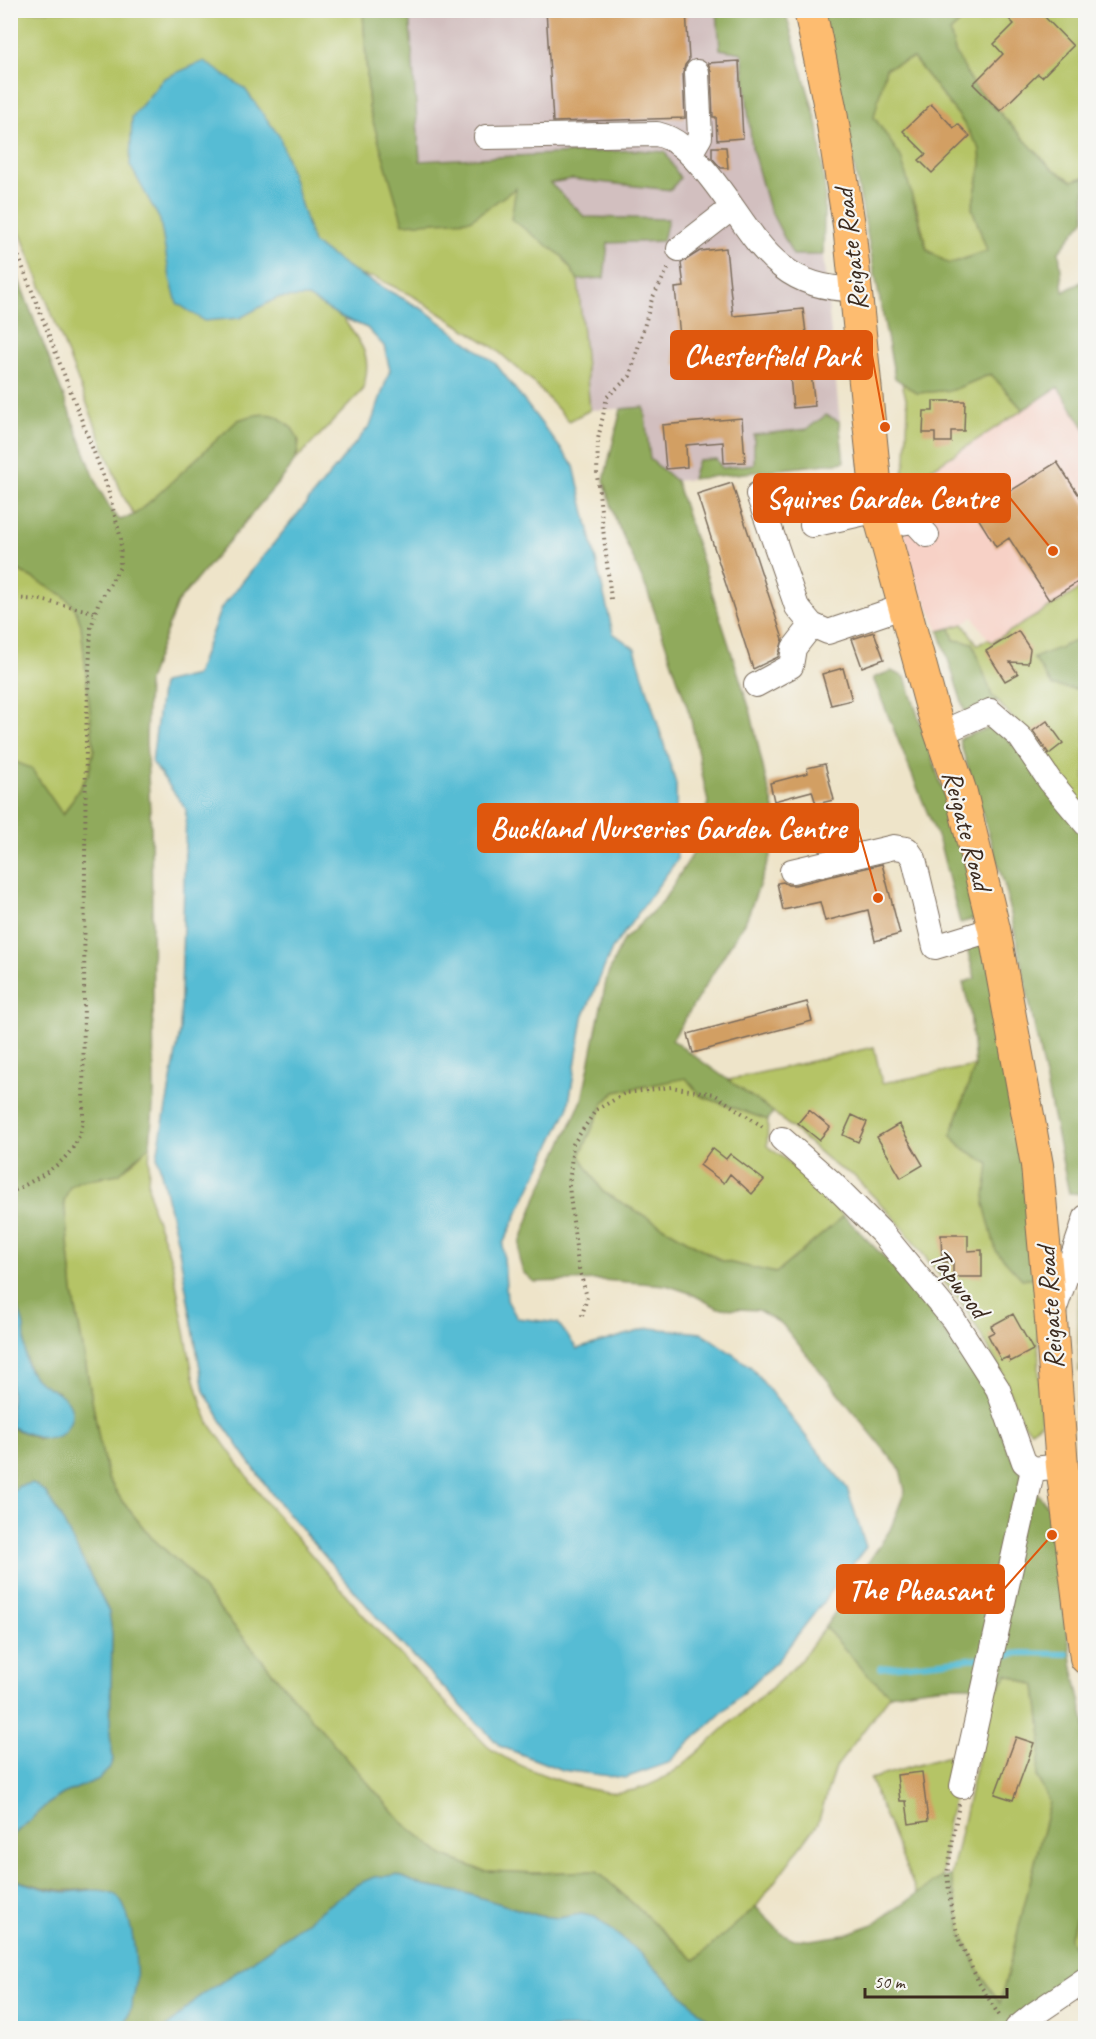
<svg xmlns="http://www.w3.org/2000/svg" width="1096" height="2039" font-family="Caveat,sans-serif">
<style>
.built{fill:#f7d1c6}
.industrial{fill:#d2bfbf}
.green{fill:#b5c466;stroke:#787742;stroke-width:1.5}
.forest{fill:#90aa5b;stroke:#666a3c;stroke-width:1.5;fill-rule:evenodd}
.water{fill:#57bcd4;stroke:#497379;stroke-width:1.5}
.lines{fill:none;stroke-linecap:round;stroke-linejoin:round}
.stream{stroke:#57bcd4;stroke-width:6}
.building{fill:#d29f64}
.minor-casing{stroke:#7a6b5a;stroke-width:26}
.major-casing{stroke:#7a6b5a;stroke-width:34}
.path{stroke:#7a6b5a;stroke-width:4;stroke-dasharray:1.5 4.5;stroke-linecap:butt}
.minor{stroke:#fff;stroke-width:24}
.major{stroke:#fdbc70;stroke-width:32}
.labels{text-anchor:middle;stroke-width:4.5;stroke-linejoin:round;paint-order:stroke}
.street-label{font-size:28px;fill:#3b2a1e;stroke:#f6f6f2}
.leader{fill:none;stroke:#df570d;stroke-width:2}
.callout-dot{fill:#df570d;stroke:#f6f6f2;stroke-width:2}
.callout{fill:#df570d;stroke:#df570d;stroke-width:2}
.callout-label{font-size:30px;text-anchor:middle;font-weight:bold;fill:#fff}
</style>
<rect width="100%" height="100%" fill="#f6f6f2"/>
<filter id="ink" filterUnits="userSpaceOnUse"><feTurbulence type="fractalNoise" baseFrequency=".0167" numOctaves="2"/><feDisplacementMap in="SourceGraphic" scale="12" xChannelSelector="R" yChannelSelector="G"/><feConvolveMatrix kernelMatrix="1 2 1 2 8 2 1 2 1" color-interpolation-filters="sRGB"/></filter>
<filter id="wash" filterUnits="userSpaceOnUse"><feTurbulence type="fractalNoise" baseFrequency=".008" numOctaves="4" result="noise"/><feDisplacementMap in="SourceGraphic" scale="24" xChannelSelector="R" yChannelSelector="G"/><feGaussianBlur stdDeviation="1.35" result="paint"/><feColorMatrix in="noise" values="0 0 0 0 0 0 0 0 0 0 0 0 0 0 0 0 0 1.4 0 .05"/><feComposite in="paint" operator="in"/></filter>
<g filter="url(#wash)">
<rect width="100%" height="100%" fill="#eee4c9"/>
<path class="built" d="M1059 387 1085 429V586L991 643 973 617 963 624 939 631 911 570 905 549 901 481 919 477Z"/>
<path class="industrial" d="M409 11H717L720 49 742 53 748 100 793 255H823L844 462 676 481 650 459 644 408 590 410 578 280 604 278 608 243 667 219 585 217 550 183 572 179 671 190 665 152 635 150 419 161Z"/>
<path class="green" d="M1081 10 1085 15V177L1072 181 1050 167 973 84 955 52 950 32 972 11Z
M11 11H363L369 108 470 220 516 188 512 219 562 256 578 280 590 410 569 421 531 380 493 347 413 296 376 278 359 275 334 302C350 338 378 345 362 391L297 459 299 441 292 428 153 499 134 515 123 496 11 209Z
M913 58 959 116 980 149 981 165 972 208 988 251 949 264 927 249 917 208 873 117 886 68Z
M991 374 1023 410 919 477 901 481 906 460 908 406 902 383 917 393 953 390Z
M11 566 63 595 75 608 81 625 94 749 89 773 66 810 40 846 11 1112Z
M1085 586V637L1034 659 1085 690V812L1010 715 992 696 973 643 954 640 950 628 963 624 978 645 988 639 992 642Z
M874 1047 882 1083 975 1066 951 1135 963 1148 989 1164 1036 1277 1041 1423 1031 1430 1022 1422 999 1367 966 1309 897 1221 853 1175 837 1167 773 1112 728 1080Z
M686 1078 701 1096 768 1120 767 1146 785 1159 844 1216 776 1273 722 1261 603 1192 580 1156 603 1104 615 1092Z
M150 1145 148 1185 152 1208 172 1262 192 1369 202 1405 209 1423 265 1501 372 1625 487 1746C511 1766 592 1796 623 1792 666 1788 699 1750 729 1724 751 1705 774 1687 794 1667 806 1655 815 1640 825 1627L867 1674 890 1695 834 1770 818 1823 756 1907 695 1960 597 1871 537 1873 484 1871 444 1856 402 1822 293 1697 188 1571 151 1537 122 1501 108 1478 99 1439 73 1292 64 1201 69 1187 79 1181 102 1178 130 1165Z
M1085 1256V1372L1079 1371C1079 1337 1075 1287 1085 1256Z
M1085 1393V1476L1076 1403Z
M1007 1674 1036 1686 1042 1737 1037 1777 1050 1802 1000 2004 981 1975 962 1934 951 1876 993 1688H999Z
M962 1752 961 1769 947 1825 942 1877 917 1894 870 1779Z
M1085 1893V1967L1069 1938Z"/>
<path class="forest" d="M363 11H409L420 161 635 150 665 152 680 178 671 190 572 179 550 183 585 217 668 219 663 241 608 243 604 278 578 280 562 256 511 219 516 188 470 220 403 224 369 108Z
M717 11H785L818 126 825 190 823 255H793L768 206 752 148 742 53 720 49Z
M822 11H972L950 32 955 52 973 84 1050 167 1072 181 1085 177V219L1059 251 1063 292 1085 280V429L1058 387 1023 410 991 374 953 390 917 393 895 378 841 98ZM913 58 959 116 980 149 981 165 972 208 987 251 949 264 927 250 901 157 874 117 886 68Z
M10 257 99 489 113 513 120 520 134 515 153 499 238 420C249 416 264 412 276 416 279 417 284 422 287 424 304 437 299 455 289 470L177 603 148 681 146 741 151 828 154 1093 150 1145 119 1174 79 1181 70 1187 64 1201 73 1292 99 1439 108 1478 122 1501 151 1537 188 1571 293 1697 402 1822 444 1856 484 1871 537 1873 597 1871 695 1960 756 1907 781 1933 794 1939 810 1940 844 1935 873 1924 942 1877 951 1876 962 1934 981 1975 1000 2003 1050 1802 1037 1777 1042 1737 1036 1686 1007 1674 999 1688C964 1684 925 1686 890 1695L867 1674 825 1627 890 1530 905 1491 900 1469 782 1324 758 1310 718 1308 690 1293 666 1285 602 1280 534 1282 523 1272 519 1259 520 1243 537 1197 582 1100 607 977 622 942 663 901 694 852 708 802 690 715 647 590 615 518 604 480 621 409 644 407 650 459 676 481 751 713 765 776 780 830 747 918 672 1040 773 1112 768 1120 701 1096 686 1078 615 1092 603 1104 580 1156 603 1192 722 1261 776 1273 844 1216 886 1259 932 1313 984 1389 1009 1452 1019 1470 1049 1508 1073 1668 1085 1722V1893L1069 1938 1085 1967 1007 2028H716L640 1953 595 1917 581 1914 559 1918 540 1916 465 1893 424 1886 397 1875 356 1885 240 1970 200 1996 166 2028H124L131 2007 90 1889C58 1893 41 1887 11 1879V1837L46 1805 63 1794 99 1779 113 1759 110 1734 112 1634 109 1612 60 1516 45 1492 19 1486 11 1493V1427L38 1439 59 1392C50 1389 40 1385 34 1378 23 1363 19 1322 16 1303L11 1294V760L31 768 63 815 89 773 94 749 81 625 75 608 63 595 11 566Z
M826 415 839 421 844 462 692 479 698 460 716 459 722 468 754 464V435L807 429Z
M950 628 954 640 973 643 992 696 998 701 965 712 939 631Z
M1085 637V690L1052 686 1034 658Z
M891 671 905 677 959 838 978 918 960 923 940 844 873 678Z
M994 726 1020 751 1085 834V1194L1069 1193 1006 890 959 739Z
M984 941 1016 1098 1036 1277 1022 1279 996 1251 984 1204 989 1164 963 1148 951 1135 975 1066 970 1011 963 983 975 978 966 945Z"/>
<path class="water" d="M204 61 245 89 280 137 313 243 360 275 424 310 496 364 574 466 613 633 635 649 676 784 677 860 612 949 583 1018 568 1109 503 1244 507 1300 517 1318 558 1323 577 1349 650 1328 702 1333 751 1367 847 1488 866 1547 778 1660 668 1763 625 1778 562 1770 500 1746 387 1629 274 1497 225 1427 204 1391 178 1244 157 1156 180 1032 186 809 152 762 162 683 196 675 221 608 371 424 390 370 384 346 367 328 341 317 308 297 277 298 240 318 204 321 177 303 170 278 160 220 130 165 132 117 164 78Z
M10 1294C16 1304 23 1316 24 1328 26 1340 23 1353 27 1365 35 1390 66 1388 71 1408 73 1414 71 1421 68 1426 56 1450 28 1433 11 1427Z
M33 1483 45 1492 60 1516 109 1612 112 1634 110 1734 113 1759 109 1769 99 1779 63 1794 46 1805 11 1837V1493L19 1486Z
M397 1875 424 1886 465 1893 540 1916 559 1918 581 1914 595 1917 640 1953 716 2028H166L200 1996 240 1970 356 1885 374 1877Z
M11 1879C29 1884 49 1892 69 1892 83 1891 95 1888 110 1892 132 1898 138 1965 136 1984 134 1999 129 2014 124 2028H11Z"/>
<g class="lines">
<path class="stream" d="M1001 1655 1023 1653 1067 1654
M880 1668 978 1658"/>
</g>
<g id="blocks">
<path class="building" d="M546 10H686L689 60 685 65 683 73 685 118 553 122Z
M1017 10H1038L1073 46 1042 77 1038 74 1000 111 973 84 1003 54 994 44 1014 24 1009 19Z
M739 61 743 138 717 140 716 117H713L711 71 708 63Z
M931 104 954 128 958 124 970 136 932 173 919 160 926 154 903 131Z
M712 147H726L728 168H721L712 158Z
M726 248 733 316 803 309 815 406 793 408 788 355 675 365 673 347 681 346 675 288 684 287 681 263 700 251Z
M933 401H965L964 431H951V442H935V433H923L924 411H933Z
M742 418 745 462 724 463 723 442 686 445 687 467 666 469 662 425Z
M1057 462 1086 506V577L1049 600 1009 538 996 547 975 513Z
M732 483 783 639 778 657 753 669 697 494Z
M1018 631 1030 649 1028 663 1010 662 1018 674 1005 681 986 651Z
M874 632 884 659 862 667 852 639Z
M843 668 852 700 831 705 822 674Z
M1047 721 1063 743 1049 754 1033 731Z
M825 764 834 800 816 804 812 791 774 801 770 783 808 773 807 768Z
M882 864 900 934 875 941 868 910 825 921 820 902 783 910 777 883 783 882 788 885H795Z
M807 1002 812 1021 693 1053 688 1034Z
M809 1110 830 1127 819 1140 798 1123Z
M852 1115 867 1122 858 1142 843 1135Z
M899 1124 923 1165 901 1178 877 1137Z
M712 1148 726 1159 730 1154 764 1180 752 1194 730 1174 724 1183 700 1165Z
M941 1235H968V1251L982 1250V1277H953V1262H942Z
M1013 1314 1033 1350 1010 1362 1008 1357 1001 1360 988 1335 994 1332 991 1326Z
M1016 1737 1034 1743 1013 1800 995 1794Z
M922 1772 928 1821 909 1824 906 1801H900L897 1775Z"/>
</g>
</g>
<g filter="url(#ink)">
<use href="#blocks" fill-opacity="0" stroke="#7a6b5a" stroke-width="1.5"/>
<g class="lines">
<defs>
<path id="minor" d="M486 137 657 134C677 139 688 151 701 166 751 222 766 291 856 289
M690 154 700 137 697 72
M679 249 732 208
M758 494 797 607 812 625 828 632 905 606
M812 525 878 510
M881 526 914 521 927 535
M756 685 791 666 794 648 812 625
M941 733 990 711 1020 737 1050 781 1086 824
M792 871 894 847 907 849 914 859 935 947 994 929
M782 1139 832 1183 883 1234 953 1319 998 1389 1024 1462 1033 1469 1062 1466
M1053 1314 1086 1217
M962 1786 1033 1469
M1017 2028 1033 2015 1086 1979"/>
<path id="major" d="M810 10 831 112 849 225 878 510 932 708 961 793 994 929 1037 1165 1051 1320 1062 1466 1086 1658"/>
</defs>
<use href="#minor" class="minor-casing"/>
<use href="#major" class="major-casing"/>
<path class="path" d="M10 234 107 486 121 539 120 567 98 604 91 628 86 735 83 1122C76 1161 43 1175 10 1193
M10 598 41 600 94 612
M611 599 597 475 598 439 607 397 630 376 652 299 670 265
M582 1316 587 1297 578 1265 569 1186 573 1144 596 1110 626 1093 671 1087 714 1094 766 1129
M959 1804 947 1874 951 1908 959 1940 979 1983 1000 2017"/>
<use href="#minor" class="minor"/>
<use href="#major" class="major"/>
</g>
</g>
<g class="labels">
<g class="street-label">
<text transform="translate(850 250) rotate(-97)" y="10">Reigate Road</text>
<text transform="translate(968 830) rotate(75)" y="10">Reigate Road</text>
<text transform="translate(960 1283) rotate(53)" y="10">Tapwood</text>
<text transform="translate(1049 1308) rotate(-94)" y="10">Reigate Road</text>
</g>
</g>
<path class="leader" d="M885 427L872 355M1053 551L1010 498M878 898L858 828M1052 1535L1004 1589"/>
<g class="callout-dot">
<circle cx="885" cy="427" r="6"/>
<circle cx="1053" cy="551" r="6"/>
<circle cx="878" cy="898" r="6"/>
<circle cx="1052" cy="1535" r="6"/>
</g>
<g class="callout">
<rect x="671" y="331" width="201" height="48" rx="6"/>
<rect x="754" y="474" width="256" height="48" rx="6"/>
<rect x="478" y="804" width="380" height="48" rx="6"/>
<rect x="837" y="1565" width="167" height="48" rx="6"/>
</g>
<g class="callout-label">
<text x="772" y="366">Chesterfield Park</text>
<text x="882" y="508">Squires Garden Centre</text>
<text x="668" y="838">Buckland Nurseries Garden Centre</text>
<text x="920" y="1600">The Pheasant</text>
</g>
<rect width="1096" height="2039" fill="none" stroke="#f6f6f2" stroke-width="36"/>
<path d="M865 1988v9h142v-9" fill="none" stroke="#3b2a1e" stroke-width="3"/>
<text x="874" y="1988" font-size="18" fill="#3b2a1e" stroke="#f6f6f2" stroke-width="4.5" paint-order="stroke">50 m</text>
</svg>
